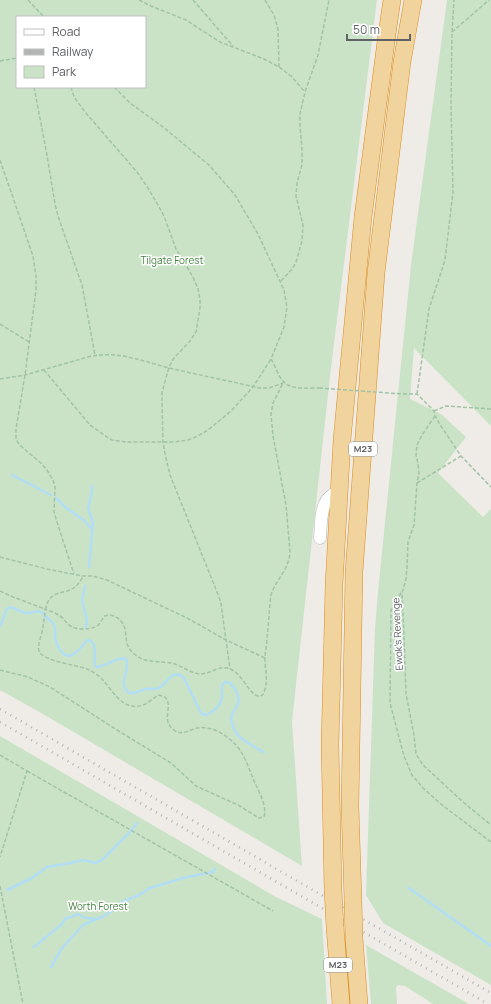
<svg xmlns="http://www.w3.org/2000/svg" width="491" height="1004" font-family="Manrope,sans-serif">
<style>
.green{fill:#cae3c7;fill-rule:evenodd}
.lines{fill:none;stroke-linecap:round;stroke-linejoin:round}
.stream{stroke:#b1def5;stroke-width:2.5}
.minor-casing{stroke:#b4b7ba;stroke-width:13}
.highway-casing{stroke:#db8c1c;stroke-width:18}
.path{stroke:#a1c3a7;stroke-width:1.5;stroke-dasharray:4 2;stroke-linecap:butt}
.minor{stroke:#fff;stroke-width:12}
.highway{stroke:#f1d39d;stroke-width:17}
.rail{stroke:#b3b4b4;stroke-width:2.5;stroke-dasharray:1 5;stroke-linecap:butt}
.highway-bridge-casing{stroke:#db8c1c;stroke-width:18;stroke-linecap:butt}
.path-bridge{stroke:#a1c3a7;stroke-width:1.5;stroke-dasharray:4 2;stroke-linecap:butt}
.highway-bridge{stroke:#f1d39d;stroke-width:17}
.labels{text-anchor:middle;stroke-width:3;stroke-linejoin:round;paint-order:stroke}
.shield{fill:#fff;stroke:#8f9194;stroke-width:1}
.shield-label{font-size:9px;font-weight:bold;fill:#5f6266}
.park-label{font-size:10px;fill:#448341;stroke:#fff}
.street-label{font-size:10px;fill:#5f6266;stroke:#fff}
</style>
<rect width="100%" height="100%" fill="#efece7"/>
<path class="green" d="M0 0H377L331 368 292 721 302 866 43 714 0 690ZM17 17H145V87H17Z
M447 0H491V426L414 348 410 399 441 414 466 437 438 473 483 517 491 509V985L383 923 366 895 375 628 378 592 411 265Z
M0 736 276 897 322 919 327 1004H0Z
M366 945 469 1004H433L405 986 398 985 396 987 397 1004H371Z"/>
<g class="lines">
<path class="stream" d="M12 475 51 495
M56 498 65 507 85 521 92 529
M89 567 93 522 88 509 92 491V486
M85 586 82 600 87 621 86 627
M45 616C48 619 52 621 54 625 56 629 55 633 55 637 56 645 63 659 72 655 79 653 82 644 88 640 100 643 91 659 96 667 106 667 117 656 126 659 131 669 119 681 126 690 131 697 140 690 146 689 150 688 155 690 159 688 167 684 172 667 184 678L200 711 202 714 205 715C213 713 221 705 222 697 222 691 220 686 225 682L230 683C236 689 241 697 237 706 236 708 233 711 232 714 230 720 233 729 237 734 242 741 256 747 263 752
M0 626C4 621 4 611 8 608 13 605 21 613 26 613 33 614 38 608 44 614
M409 888 491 946
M7 890 32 878 47 867 65 864 84 860 95 863 102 860 131 831 137 823
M34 947 62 924 65 919 78 914 85 918 95 919
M51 967 62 948 83 925 104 916 120 906 122 902 139 895 150 888 183 878 213 872 215 869"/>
<defs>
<path id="minor" d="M320 538C321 526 320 510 327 500 330 496 335 493 339 490"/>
<path id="highway" d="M333 890 330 745 334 585 342 440 363 217 387 34 392 0
M353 901 350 806 354 572 376 273 402 62 413 0
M335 927 341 1004
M354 938 359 1004"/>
</defs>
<use href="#minor" class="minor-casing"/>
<use href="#highway" class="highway-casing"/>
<path class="path" d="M28 0 44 17
M139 0 151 6 186 20 220 42 264 59 279 67 291 76 305 92
M193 0 233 46
M265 0 274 15 278 29 279 67
M452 32 489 0
M0 61 17 58
M34 87 47 155 55 204 58 216 82 285 95 355
M71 87 74 97 85 112 137 172 148 188 159 207 164 216 176 249 193 277 198 289 200 300V308L196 332 190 341 174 358 169 367 164 385 162 393V403L163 442 165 454 170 475 219 597 221 604 230 669
M114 87 130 103 163 127 209 165 235 195 258 234 284 290 287 307 284 327 271 359C275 365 278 376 283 381 289 390 309 388 319 388
M0 160 33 256 36 276V290L25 375 16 429V439L19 444 23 448 41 463 47 470 53 480 55 487 54 512 57 522 74 574
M281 281 292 269 296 262 302 241 303 225 296 196 297 183 302 165V150L300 125V114L305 92 318 55 329 0
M0 324 29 342
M44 370 90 425 107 437 112 440 126 442H174L188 440 198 436 208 430 231 411 253 387 271 359
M0 379 25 375 88 357C117 350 142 361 169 368 199 375 230 381 259 388H269L283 383
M403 394H417L434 411 435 416 441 426 461 456 491 487
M417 394 429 309 445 260 453 192 451 104 452 32 454 0
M434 411 446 406 491 409
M435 416 422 435 417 445 416 455 418 464 419 473 417 483 414 525 408 542 407 567 406 579 402 593 404 635 406 694 414 735 416 754 423 765 463 802 491 825
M417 483 461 456
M0 557 51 570 83 576H93L107 580 187 618 226 640 265 658
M0 591 13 597 45 609C47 606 47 602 49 600 58 587 73 598 83 576
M401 593 391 610 390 703 404 756 412 775 423 788 442 805 491 842
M0 670 28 677 50 687 117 730 171 763 196 786 238 805 259 818 264 817C265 813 265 810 264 805 262 797 258 790 255 783 249 770 245 754 235 744 229 738 221 732 212 729 207 728 202 727 197 728 189 730 181 736 174 730 160 720 174 707 165 697L159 695C153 698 149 703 143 705 123 712 113 691 102 679 98 675 92 671 87 669 77 665 42 661 39 651 37 646 42 634 43 627 44 621 45 615 45 609 50 611 56 613 60 616 64 618 65 622 69 625 74 630 91 630 97 626 100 624 102 619 105 616 114 613 123 620 125 629 126 634 126 639 127 644 129 649 132 653 137 656 148 664 162 660 175 664 183 667 191 673 200 674 210 674 218 666 227 668 242 671 248 694 258 696 263 697 264 693 265 689 268 678 265 669 265 659 265 652 267 644 267 637 269 623 269 609 271 595 276 579 289 570 290 552L286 505 273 436 271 414 273 403 283 383
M0 755 27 771 0 857
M27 771 273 911
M0 886 23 1004"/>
<use href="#minor" class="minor"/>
<use href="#highway" class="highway"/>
<path class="rail" d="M0 709 491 993
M0 722 488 1004"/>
<defs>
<path id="highway-bridge" d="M333 890 335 927
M353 901 354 938"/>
</defs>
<use href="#highway-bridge" class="highway-bridge-casing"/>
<path class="path-bridge" d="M319 388 403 394"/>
<use href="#highway-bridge" class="highway-bridge"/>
</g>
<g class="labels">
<g class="shield">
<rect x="349" y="442" width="28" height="14" rx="3"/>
<rect x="324" y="958" width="28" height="14" rx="3"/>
</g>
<g class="shield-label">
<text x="363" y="452">M23</text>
<text x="338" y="968">M23</text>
</g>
<g class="park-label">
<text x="172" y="264">Tilgate Forest</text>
<text x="98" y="910">Worth Forest</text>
</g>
<g class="street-label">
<text transform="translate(397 634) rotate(-93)" y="4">Ewok's Revenge</text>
</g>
</g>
<rect x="16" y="16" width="130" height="72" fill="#ffffff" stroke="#bfc0c2"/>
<rect x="24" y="29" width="20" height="6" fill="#ffffff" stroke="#bfc0c2"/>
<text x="52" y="36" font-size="12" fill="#5f6266">Road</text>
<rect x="24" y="49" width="20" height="6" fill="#b3b4b4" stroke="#bfc0c2"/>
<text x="52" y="56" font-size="12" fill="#5f6266">Railway</text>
<rect x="24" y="66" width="20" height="12" fill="#cae3c7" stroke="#bfc0c2"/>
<text x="52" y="76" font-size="12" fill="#5f6266">Park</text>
<path d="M347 34v6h63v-6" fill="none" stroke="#5f6266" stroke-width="2"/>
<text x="353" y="34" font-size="12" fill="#5f6266" stroke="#ffffff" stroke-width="3" paint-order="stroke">50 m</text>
</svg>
